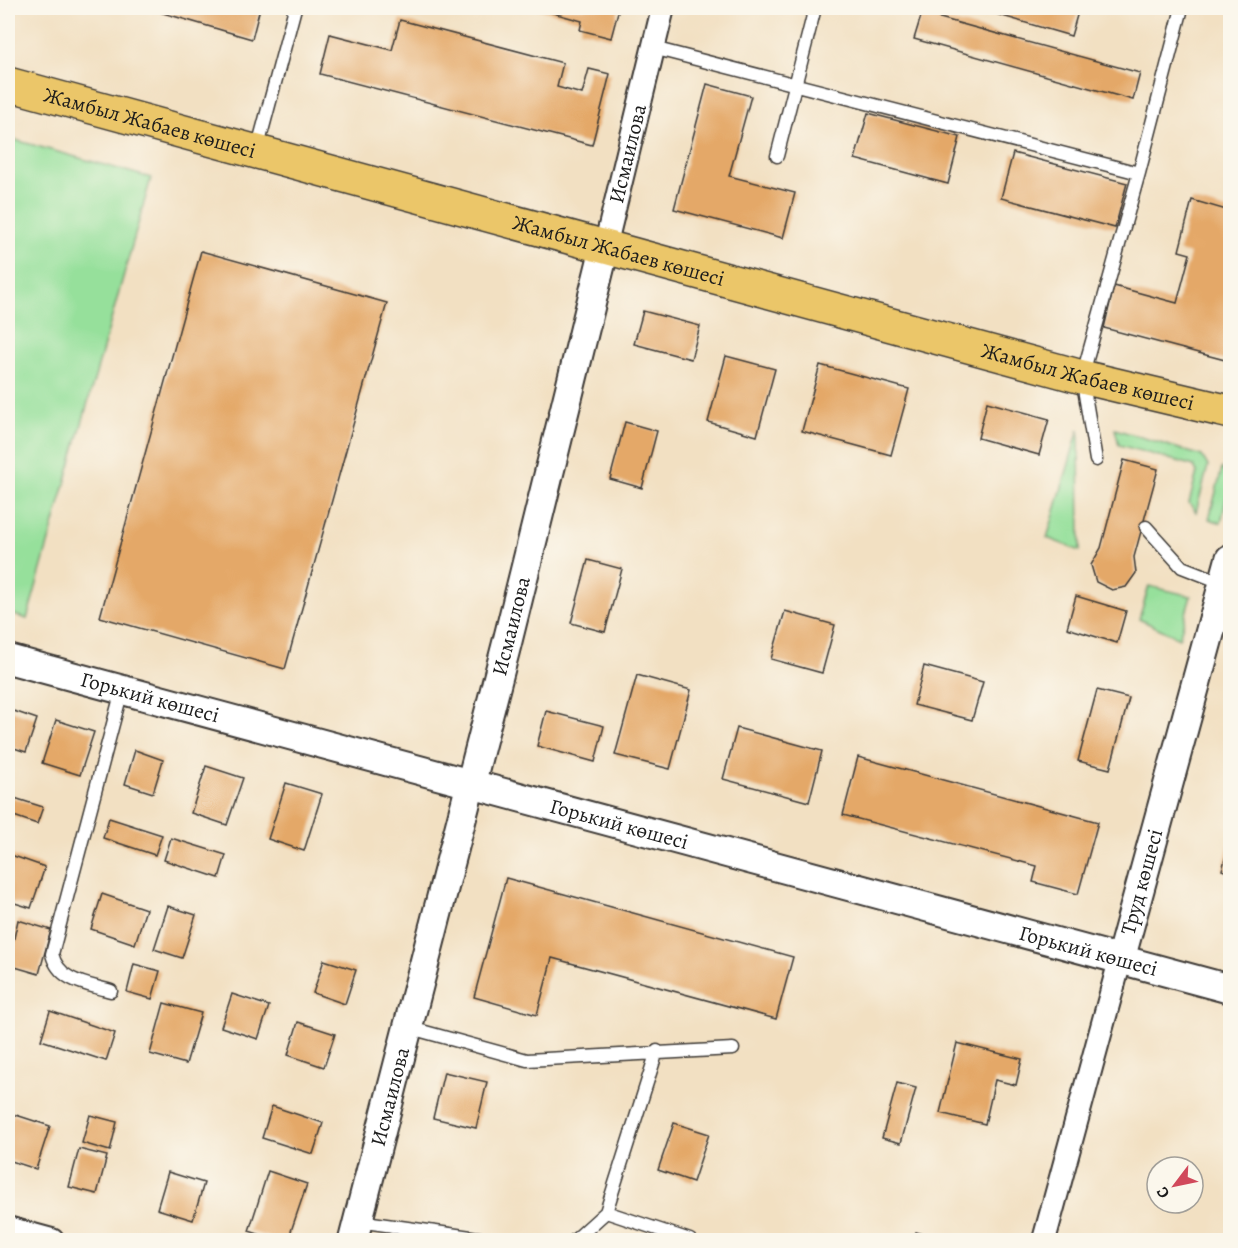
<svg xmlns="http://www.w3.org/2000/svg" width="1238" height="1248" font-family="Alegreya,serif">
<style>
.green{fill:#96e09b;stroke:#597e5c;stroke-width:1.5}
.building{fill:#e4a867}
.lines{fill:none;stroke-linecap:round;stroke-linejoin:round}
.service-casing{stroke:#3c3935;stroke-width:15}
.minor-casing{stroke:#3c3935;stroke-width:26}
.tertiary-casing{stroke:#3c3935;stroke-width:32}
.primary-casing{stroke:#3c3935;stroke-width:36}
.service{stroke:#fff;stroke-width:12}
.minor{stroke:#fff;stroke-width:22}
.tertiary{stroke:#fff;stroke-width:28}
.primary{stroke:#ebc669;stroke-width:33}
.labels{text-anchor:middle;stroke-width:6;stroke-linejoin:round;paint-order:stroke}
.street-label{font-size:21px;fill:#1c1c1c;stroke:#fbf7ec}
</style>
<rect width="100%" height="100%" fill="#fbf7ec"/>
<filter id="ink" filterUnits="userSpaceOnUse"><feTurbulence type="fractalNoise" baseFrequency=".0167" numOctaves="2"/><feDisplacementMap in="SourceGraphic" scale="12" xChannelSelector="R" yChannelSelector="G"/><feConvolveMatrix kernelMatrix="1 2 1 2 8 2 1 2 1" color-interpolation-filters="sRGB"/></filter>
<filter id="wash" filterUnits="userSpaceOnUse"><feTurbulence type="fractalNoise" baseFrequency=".008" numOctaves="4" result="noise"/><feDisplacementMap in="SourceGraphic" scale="24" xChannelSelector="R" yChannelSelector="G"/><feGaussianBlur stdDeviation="1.35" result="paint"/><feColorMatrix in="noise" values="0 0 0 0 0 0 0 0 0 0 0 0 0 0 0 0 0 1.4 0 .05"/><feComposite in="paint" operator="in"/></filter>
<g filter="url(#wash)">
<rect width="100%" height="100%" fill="#f2e0c2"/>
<path class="green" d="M8 138 151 178 27 619 8 613Z
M1079 429 1080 551 1047 538Z
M1115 429 1202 456 1208 466 1196 512 1189 503 1197 472 1194 466 1119 445Z
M1222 468 1230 475V481L1221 523 1209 519Z
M1149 586 1191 596 1179 638 1139 619Z"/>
<g id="blocks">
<path class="building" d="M146 8H260L252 39Z
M535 8H619L611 38 580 30 582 21Z
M767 8H791L789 14Z
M975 8H1063L1078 12 1071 36Z
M922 13 1140 73 1133 100 914 39Z
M400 20 563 63 557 87 582 94 589 69 610 74 592 145 320 74 330 34 392 50Z
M707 84 751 96 729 176 795 193 783 238 674 209Z
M868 113 960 137 948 184 855 159Z
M1013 153 1127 183 1115 228 1001 198Z
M1192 200 1230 211V339L1225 360 1104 328 1114 286 1177 303 1190 254 1179 251Z
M201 251 387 303 285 669 100 617Z
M643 311 700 326 691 359 634 344Z
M726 356 775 369 757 436 708 422Z
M820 365 909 389 891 455 802 431Z
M987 402 1049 419 1039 455 978 438Z
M625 422 657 431 642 488 610 479Z
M1124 460 1158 469 1134 557 1136 573 1126 587 1112 590 1096 582 1091 565 1101 548Z
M588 560 622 569 605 632 571 623Z
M1076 596 1126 611 1117 643 1067 628Z
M785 611 835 625 822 673 771 659Z
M924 666 983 682 972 720 914 705Z
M637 675 691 690 670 769 615 755Z
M1097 690 1129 698 1110 769 1078 761Z
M8 709 37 719 26 752 8 746Z
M546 711 604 726 595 762 537 746Z
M56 720 94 732 80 775 42 763Z
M737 728 822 751 809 802 723 779Z
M135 750 163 760 153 793 125 784Z
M858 757 1098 822 1078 894 1033 882 1037 866 843 815Z
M206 766 243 778 227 825 191 813Z
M286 783 322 794 304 851 268 839Z
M8 796 43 807 37 824 8 814Z
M109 818 162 835 155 855 103 838Z
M171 838 226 855 219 878 164 860Z
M1230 841V873L1222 870Z
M8 854 45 867 31 908 8 901Z
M506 878 793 957 776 1019 552 958 537 1015 474 997Z
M102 894 146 909 135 944 91 929Z
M168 906 196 915 182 958 154 949Z
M18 920 51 930 39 974 8 965Z
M324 960 356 970 345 1004 313 993Z
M134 964 160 971 152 999 127 992Z
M232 994 269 1006 258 1039 221 1027Z
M164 1003 201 1013 186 1064 150 1054Z
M50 1011 115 1033 106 1061 41 1040Z
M298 1022 335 1034 324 1067 288 1055Z
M957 1043 1022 1059 1016 1085 995 1080 985 1124 940 1113Z
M444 1072 487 1082 476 1128 433 1118Z
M897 1083 916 1088 901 1143 882 1138Z
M272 1106 323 1123 313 1154 262 1138Z
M13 1114 50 1126 36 1169 8 1160V1132Z
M90 1115 117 1122 110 1151 82 1143Z
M674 1123 709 1134 693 1182 658 1170Z
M79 1149 107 1156 97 1194 69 1187Z
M268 1171 307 1184 288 1240H277L249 1231Z
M168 1172 204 1183 193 1220 157 1209Z
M916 1232 946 1240H914Z"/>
</g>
</g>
<g filter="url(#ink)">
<use href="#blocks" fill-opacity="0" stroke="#3c3935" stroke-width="1.5"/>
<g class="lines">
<defs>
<path id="service" d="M653 48 1139 173
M257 150 295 8
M777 156 815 8
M1096 460 1082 377 1139 173 1182 8
M1146 527 1182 567 1223 583
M111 991C87 984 59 982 52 954L122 690
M407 1027 527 1060 733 1049
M606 1212 690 1240
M358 1221 492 1240
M575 1240 606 1212 657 1051"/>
<g id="minor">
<path id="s1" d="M605 247 663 8"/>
<path d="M8 1228 52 1240"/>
<path d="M1044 1240 1121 957"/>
</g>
<g id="tertiary">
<path id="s2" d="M8 659 1230 989"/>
<path id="s3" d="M1121 957 1230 559"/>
<path id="s4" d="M353 1240 507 643 605 247"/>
</g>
<g id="primary">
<path id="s5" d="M8 84 1082 377 1230 412"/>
</g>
</defs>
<use href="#service" class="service-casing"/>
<use href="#minor" class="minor-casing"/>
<use href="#tertiary" class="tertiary-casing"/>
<use href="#primary" class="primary-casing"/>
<use href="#service" class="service"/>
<use href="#minor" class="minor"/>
<use href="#tertiary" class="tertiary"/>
<use href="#primary" class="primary"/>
</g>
</g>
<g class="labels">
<g class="street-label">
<text dy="7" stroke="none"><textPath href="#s5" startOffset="147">Жамбыл Жабаев көшесі</textPath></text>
<text dy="7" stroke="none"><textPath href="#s1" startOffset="96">Исмаилова</textPath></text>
<text dy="7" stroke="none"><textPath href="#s5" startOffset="633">Жамбыл Жабаев көшесі</textPath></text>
<text dy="7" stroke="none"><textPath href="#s5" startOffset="1119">Жамбыл Жабаев көшесі</textPath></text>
<text dy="7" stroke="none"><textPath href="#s4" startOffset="634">Исмаилова</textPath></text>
<text dy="7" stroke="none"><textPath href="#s2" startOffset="147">Горький көшесі</textPath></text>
<text dy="7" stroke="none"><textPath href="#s2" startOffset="633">Горький көшесі</textPath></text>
<text dy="7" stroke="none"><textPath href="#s3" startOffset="78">Труд көшесі</textPath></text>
<text dy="7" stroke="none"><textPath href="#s2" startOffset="1119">Горький көшесі</textPath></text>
<text dy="7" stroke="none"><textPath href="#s4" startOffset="148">Исмаилова</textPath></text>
</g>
</g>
<rect width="1238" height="1248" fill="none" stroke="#fbf7ec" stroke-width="30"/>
<g transform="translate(1175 1185) rotate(238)"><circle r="28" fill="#fbf7ec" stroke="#a29f99" stroke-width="1.5"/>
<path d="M0-4.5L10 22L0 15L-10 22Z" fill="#d1495b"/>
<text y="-9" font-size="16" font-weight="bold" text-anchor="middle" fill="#1c1c1c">С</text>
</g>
</svg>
